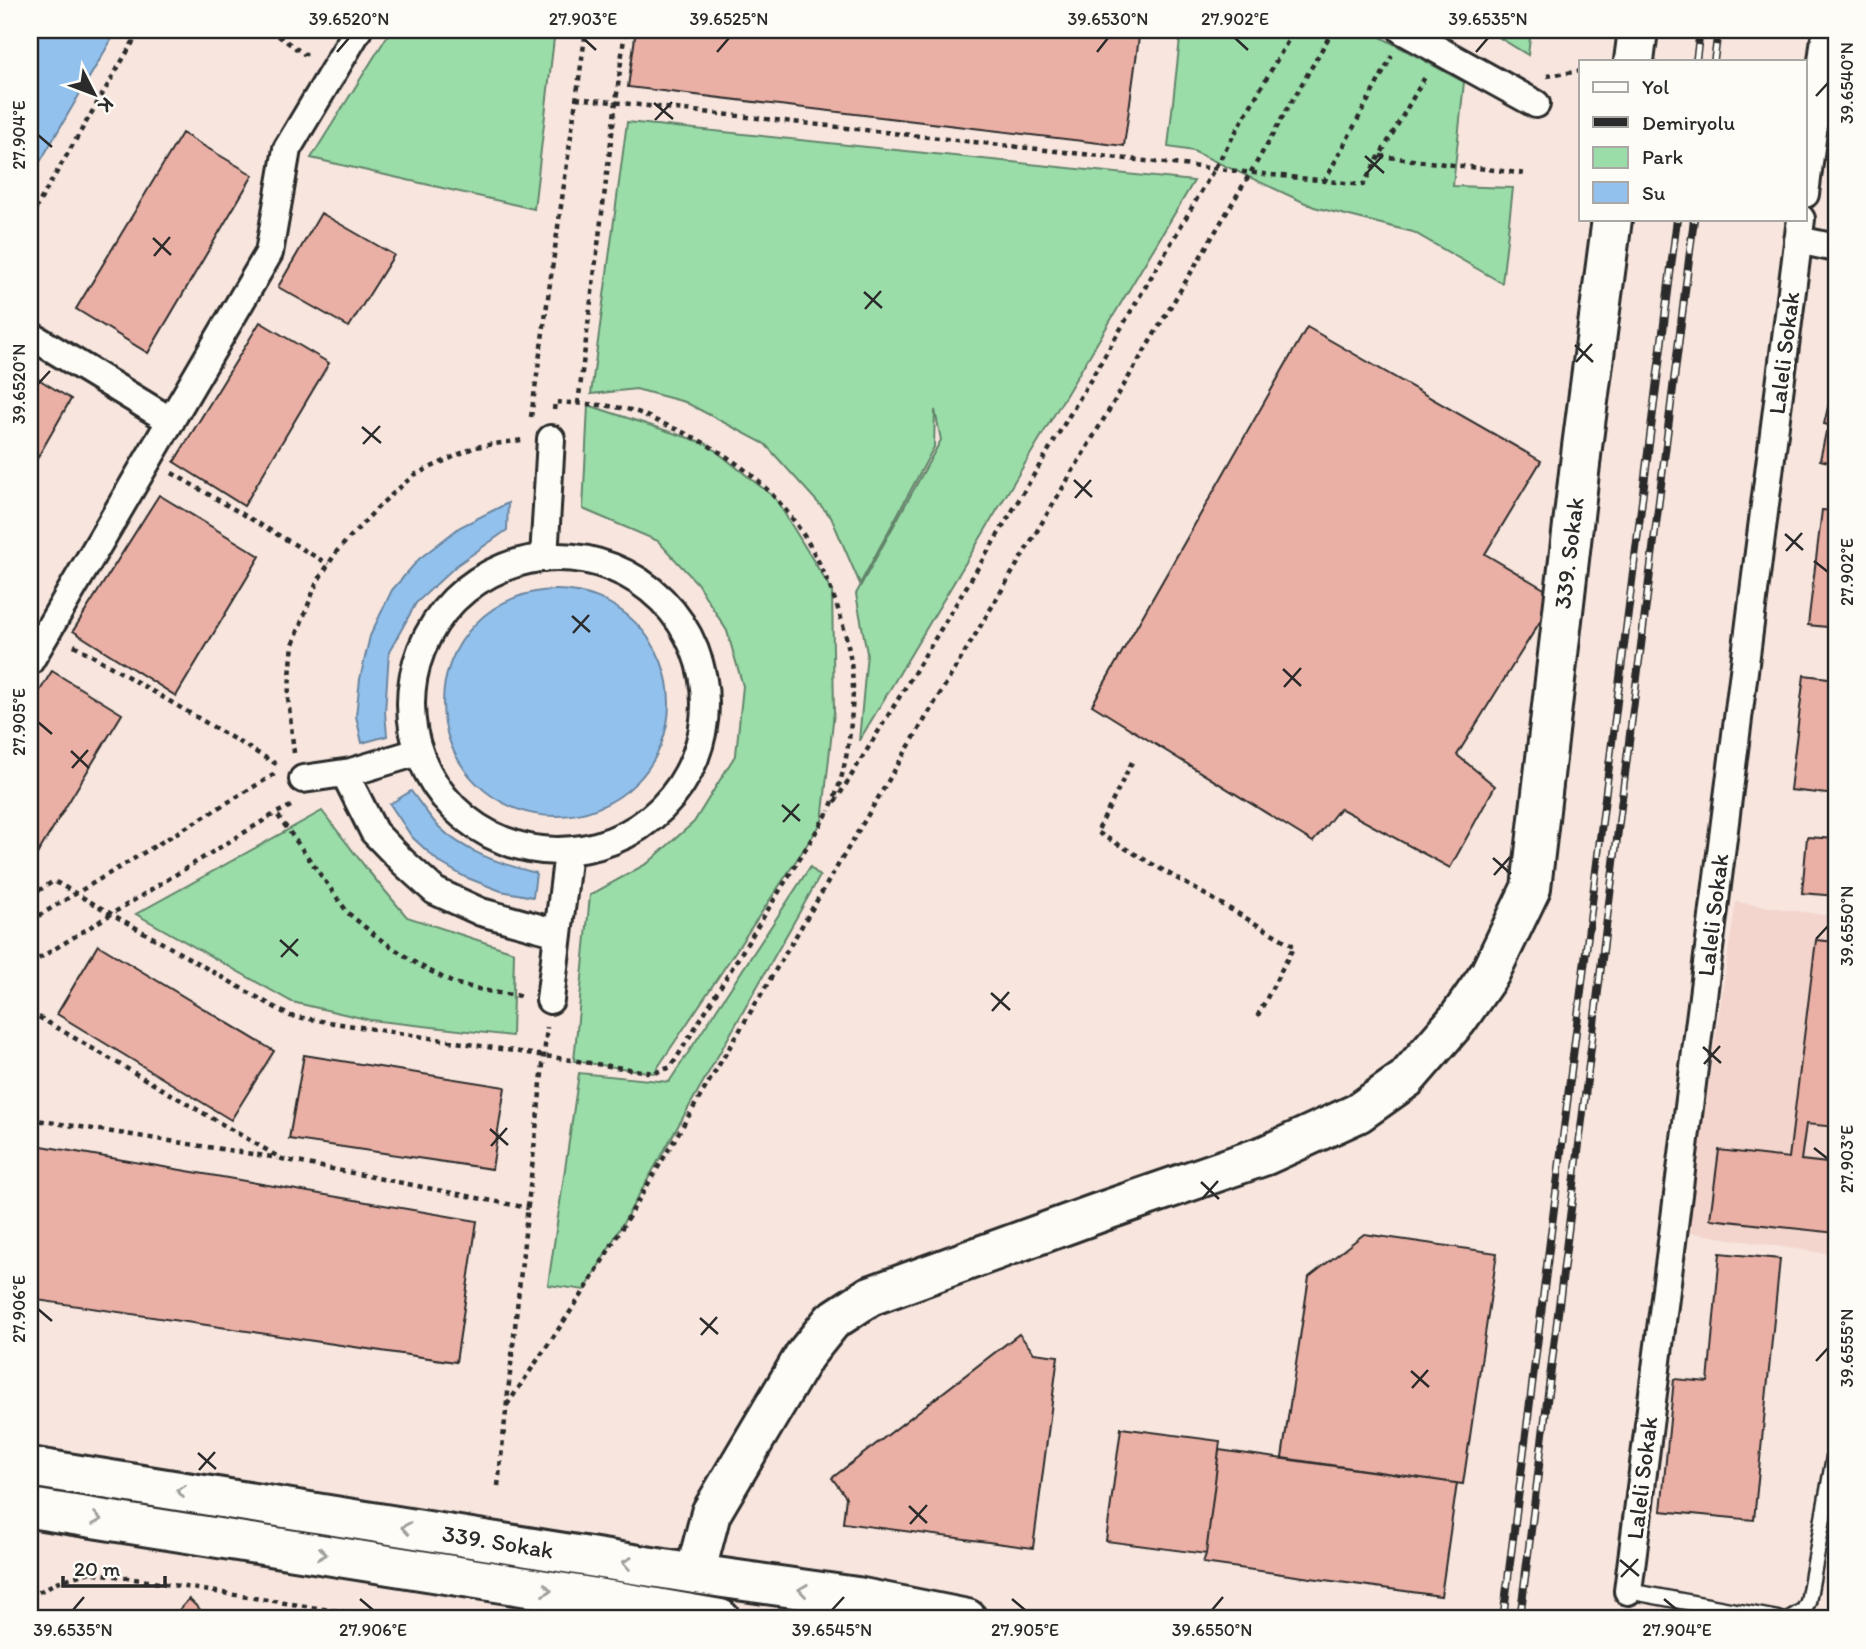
<svg xmlns="http://www.w3.org/2000/svg" width="1866" height="1649" font-family="Itim,sans-serif">
<style>
.built{fill:#f3d5cd}
.green{fill:#9adda9;stroke:#62846a;stroke-width:2}
.water{fill:#93c1ed;stroke:#69859f;stroke-width:2}
.building{fill:#eab0a5;stroke:#2b2b2b;stroke-width:2}
.lines{fill:none;stroke-linecap:round;stroke-linejoin:round}
.lane-casing{stroke:#2b2b2b;stroke-width:19}
.street-casing{stroke:#2b2b2b;stroke-width:32}
.secondary-casing{stroke:#2b2b2b;stroke-width:44}
.path{stroke:#2b2b2b;stroke-width:4.5;stroke-dasharray:5 5;stroke-linecap:butt}
.lane{stroke:#fdfcf7;stroke-width:14}
.street{stroke:#fdfcf7;stroke-width:26}
.secondary{stroke:#fdfcf7;stroke-width:38}
.rail-casing{stroke:#2b2b2b;stroke-width:8}
.rail{stroke:#fdfcf7;stroke-width:5;stroke-dasharray:16;stroke-linecap:butt}
.oneway{stroke:#9e9e9b}
.ticks{fill:none;stroke:#2b2b2b;stroke-width:2.5}
.labels{text-anchor:middle;stroke-width:7;stroke-linejoin:round;paint-order:stroke}
.street-label{font-size:24px;fill:#2b2b2b;stroke:#fdfcf7}
.neatline{fill:none;stroke:#2b2b2b;stroke-width:2.5}
.ticks-label{font-size:18px;text-anchor:middle;fill:#2b2b2b}
</style>
<rect width="100%" height="100%" fill="#f7e5de"/>
<filter id="ink" filterUnits="userSpaceOnUse"><feTurbulence type="fractalNoise" baseFrequency=".0143" numOctaves="2"/><feDisplacementMap in="SourceGraphic" scale="14" xChannelSelector="R" yChannelSelector="G"/><feConvolveMatrix kernelMatrix="1 2 1 2 8 2 1 2 1" color-interpolation-filters="sRGB"/></filter>
<g filter="url(#ink)">
<path class="built" d="M1736 902 1836 917V1255L1686 1232Z"/>
<path class="green" d="M391 30H555L534 209 311 158Z
M1181 30H1368L1464 82 1453 186 1513 188 1502 283 1413 232 1314 207 1193 151 1168 147Z
M1487 30H1531L1528 55Z
M627 122 1194 181 859 741 867 653 856 594 941 440 935 410 934 447 860 584 831 517 765 444 685 402 636 389 591 394Z
M588 405 707 444 775 498 832 591 834 712 822 822 654 1073 574 1061 590 895 648 863 694 822 736 754 743 686 727 631 697 583 658 541 583 509Z
M322 811 370 873 407 917 514 952 512 1036 370 1020 292 1002 136 914Z
M810 867 820 876 585 1290 548 1285 579 1073 669 1082Z"/>
<path class="water" d="M30 30H117L30 179Z
M508 503 507 530 457 565 416 603 389 652 385 712 387 736 362 743 356 716 360 679 370 636 392 590 419 559 460 527Z
M443 703a113 113 0 1 1 226 0a113 113 0 1 1-226 0Z
M411 791C420 803 428 815 438 826 464 852 501 864 536 873L533 897 501 891 465 877 439 862 412 837 390 804Z"/>
<path class="building" d="M636 30H1140L1124 146 628 87Z
M182 133 253 175 148 353 76 309Z
M321 213 394 255 349 327 278 287Z
M260 322 329 363 244 506 174 462Z
M1307 327 1541 461 1485 554 1556 596 1457 755 1495 786 1450 868 1340 808 1313 842 1092 705Z
M30 374 71 399 30 471Z
M1836 374V427L1824 424Z
M1826 432 1836 434V464L1820 460Z
M159 495 260 556 176 696 73 631Z
M1822 510 1836 511V628L1808 625Z
M52 671 122 714 30 866V707Z
M1804 675 1836 679V795L1790 790Z
M1807 837 1836 839V896L1802 893Z
M1816 940 1836 942V1127L1806 1124 1801 1160 1836 1164V1233L1710 1219 1719 1150 1789 1158Z
M98 945 274 1051 231 1120 57 1014Z
M304 1055 505 1087 492 1169 289 1139Z
M30 1144 477 1221 456 1362 30 1299Z
M1364 1234 1497 1253 1463 1484 1282 1458 1309 1277Z
M1720 1253 1780 1259 1754 1520 1661 1511 1674 1379 1708 1382Z
M1019 1334 1034 1353 1058 1356 1033 1548 843 1523 846 1497 832 1478Z
M1121 1428 1220 1441 1206 1554 1106 1541Z
M1219 1450 1457 1483 1441 1596 1203 1563 1206 1554Z
M189 1599 210 1619H171Z"/>
<g class="lines">
<defs>
<path id="lane" d="M1628 1591 1778 1619
M1789 1619 1804 1610 1808 1602 1836 1446"/>
<path id="street" d="M1402 30 1536 104
M1805 194 1826 30
M1798 240 1836 248
M30 335 171 421
M411 704a147 147 0 1 1 294 0a147 147 0 1 1-294 0Z
M544 558 551 439
M30 661 269 253 287 149 358 30
M351 772 418 752
M303 779 351 772 349 782 374 832 403 862 435 891 481 912 558 933
M550 1000 568 852
M1628 1591 1801 219"/>
<path id="secondary" d="M1634 61 1638 30
M30 1467 695 1574 857 1597 967 1619
M30 1508 622 1602 720 1619
M695 1574 711 1513 804 1356 832 1321 870 1296 1098 1213 1266 1155 1358 1113 1406 1079 1458 1019 1490 973 1531 888 1582 447 1612 219"/>
</defs>
<use href="#lane" class="lane-casing"/>
<use href="#street" class="street-casing"/>
<use href="#secondary" class="secondary-casing"/>
<path class="path" d="M270 30 304 54H308
M1547 76 1581 71
M576 98 1363 185 1425 77
M1380 156 1527 174
M1324 182 1392 56
M30 218 140 30
M578 404 625 30
M554 410 555 402C581 404 610 404 634 411 644 414 654 420 664 424 755 461 808 518 839 612 847 636 853 665 853 691 852 718 849 749 842 775 839 787 834 799 829 811
M531 417 586 30
M172 473 328 564
M74 645 278 765
M294 753 288 698 293 644 317 582 337 551 381 504 414 475 475 447 522 440
M1132 762 1097 832 1294 946 1257 1017
M835 802C992 547 1146 290 1294 30
M291 806 276 813 348 913 377 937 417 964 453 983 492 992 520 996
M30 896 54 881 290 1016 654 1073 671 1067 830 809
M30 921 275 774
M30 964 276 813
M30 1012 282 1159 528 1208
M30 1021 37 1016
M30 1119 278 1158
M507 1405 585 1290 1258 160 1333 30
M498 1486 547 1027
M30 1597 57 1582 90 1572 387 1619"/>
<use href="#lane" class="lane"/>
<use href="#street" class="street"/>
<use href="#secondary" class="secondary"/>
<defs>
<path id="rail" d="M1696 61 1700 30
M1714 61 1718 30
M1503 1619 1677 219
M1520 1619 1694 219"/>
</defs>
<use href="#rail" class="rail-casing"/>
<use href="#rail" class="rail"/>
</g>
<defs><path id="oneway-chevron" d="M-2-3.5L2.5 0L-2 3.5" fill="none" stroke-width="1.6" stroke-linecap="round" stroke-linejoin="round" transform="scale(1.75)"/></defs>
<g class="oneway">
<use href="#oneway-chevron" transform="translate(181 1491) rotate(-171)"/>
<use href="#oneway-chevron" transform="translate(97 1519) rotate(9)"/>
<use href="#oneway-chevron" transform="translate(406 1528) rotate(-171)"/>
<use href="#oneway-chevron" transform="translate(322 1554) rotate(9)"/>
<use href="#oneway-chevron" transform="translate(627 1563) rotate(-171)"/>
<use href="#oneway-chevron" transform="translate(547 1590) rotate(9)"/>
<use href="#oneway-chevron" transform="translate(803 1590) rotate(-172)"/>
</g>
</g>
<path class="ticks" d="M583 38 596 50M1235 38 1248 50M337 52 349 38M717 52 729 38M1097 52 1108 38M1476 52 1488 38M1816 96 1828 83M654 103 673 119M655 120 672 102M38 135 52 147M1365 156 1384 173M1366 174 1383 155M153 238 171 255M154 256 170 237M864 292 882 308M865 309 881 291M1575 345 1593 362M1576 362 1592 344M38 384 50 371M362 427 381 443M363 444 380 426M1074 480 1092 497M1075 498 1091 480M1785 534 1803 550M1786 551 1802 533M1814 561 1828 572M572 616 590 632M573 633 589 615M1283 669 1301 686M1284 687 1301 668M38 722 52 734M71 751 89 768M72 768 88 750M782 805 800 821M783 822 799 804M1493 858 1511 874M1494 875 1510 857M1816 939 1828 926M280 940 298 956M281 957 298 939M991 993 1010 1010M992 1011 1009 992M1703 1047 1721 1063M1704 1064 1720 1046M490 1129 508 1145M491 1146 507 1128M1814 1148 1828 1159M1201 1182 1219 1199M1202 1199 1218 1181M38 1309 52 1321M700 1318 718 1334M701 1335 717 1317M1816 1361 1828 1348M1411 1371 1429 1387M1412 1388 1428 1370M198 1453 216 1469M199 1470 215 1452M909 1506 927 1523M910 1524 927 1505M1620 1560 1639 1576M1621 1577 1638 1559M360 1599 373 1610M1012 1599 1025 1610M1664 1599 1677 1610M73 1610 84 1597M832 1610 844 1597M1212 1610 1223 1597"/>
<g class="labels">
<g class="street-label">
<text transform="translate(1784 353) rotate(-83)" y="8">Laleli Sokak</text>
<text transform="translate(1569 553) rotate(-83)" y="8">339. Sokak</text>
<text transform="translate(1713 915) rotate(-83)" y="8">Laleli Sokak</text>
<text transform="translate(1642 1478) rotate(-83)" y="8">Laleli Sokak</text>
<text transform="translate(498 1542) rotate(9)" y="8">339. Sokak</text>
</g>
</g>
<rect width="1866" height="1649" fill="none" stroke="#fdfcf7" stroke-width="77"/>
<rect x="1579" y="60" width="228" height="161" fill="#fdfcf7" stroke="#a9a8a5" stroke-width="2"/>
<rect x="1593" y="82" width="35" height="10" fill="#fdfcf7" stroke="#a9a8a5" stroke-width="2"/>
<text x="1642" y="94" font-size="21" fill="#2b2b2b">Yol</text>
<rect x="1593" y="117" width="35" height="10" fill="#2b2b2b" stroke="#a9a8a5" stroke-width="2"/>
<text x="1642" y="130" font-size="21" fill="#2b2b2b">Demiryolu</text>
<rect x="1593" y="147" width="35" height="21" fill="#9adda9" stroke="#a9a8a5" stroke-width="2"/>
<text x="1642" y="164" font-size="21" fill="#2b2b2b">Park</text>
<rect x="1593" y="182" width="35" height="21" fill="#93c1ed" stroke="#a9a8a5" stroke-width="2"/>
<text x="1642" y="200" font-size="21" fill="#2b2b2b">Su</text>
<g transform="translate(94 94) rotate(132)" stroke="#fdfcf7" stroke-width="5" paint-order="stroke">
<path d="M0-5L12 26L0 18L-12 26Z" fill="#2b2b2b"/>
<text y="-10" font-size="19" font-weight="bold" text-anchor="middle" fill="#2b2b2b">K</text>
</g>
<path d="M63 1576v10h102v-10" fill="none" stroke="#2b2b2b" stroke-width="3.5"/>
<text x="74" y="1576" font-size="21" fill="#2b2b2b" stroke="#fdfcf7" stroke-width="5" paint-order="stroke">20 m</text>
<rect x="38" y="38" width="1790" height="1572" class="neatline"/>
<g class="ticks-label">
<text x="349" y="25">39.6520°N</text>
<text x="583" y="25">27.903°E</text>
<text x="729" y="25">39.6525°N</text>
<text x="1108" y="25">39.6530°N</text>
<text x="1235" y="25">27.902°E</text>
<text x="1488" y="25">39.6535°N</text>
<text transform="translate(1847 83) rotate(-90)" y="6">39.6540°N</text>
<text transform="translate(19 135) rotate(-90)" y="6">27.904°E</text>
<text transform="translate(19 384) rotate(-90)" y="6">39.6520°N</text>
<text transform="translate(1847 572) rotate(-90)" y="6">27.902°E</text>
<text transform="translate(19 722) rotate(-90)" y="6">27.905°E</text>
<text transform="translate(1847 926) rotate(-90)" y="6">39.6550°N</text>
<text transform="translate(1847 1159) rotate(-90)" y="6">27.903°E</text>
<text transform="translate(19 1309) rotate(-90)" y="6">27.906°E</text>
<text transform="translate(1847 1348) rotate(-90)" y="6">39.6555°N</text>
<text x="73" y="1636">39.6535°N</text>
<text x="373" y="1636">27.906°E</text>
<text x="832" y="1636">39.6545°N</text>
<text x="1025" y="1636">27.905°E</text>
<text x="1212" y="1636">39.6550°N</text>
<text x="1677" y="1636">27.904°E</text>
</g>
</svg>
